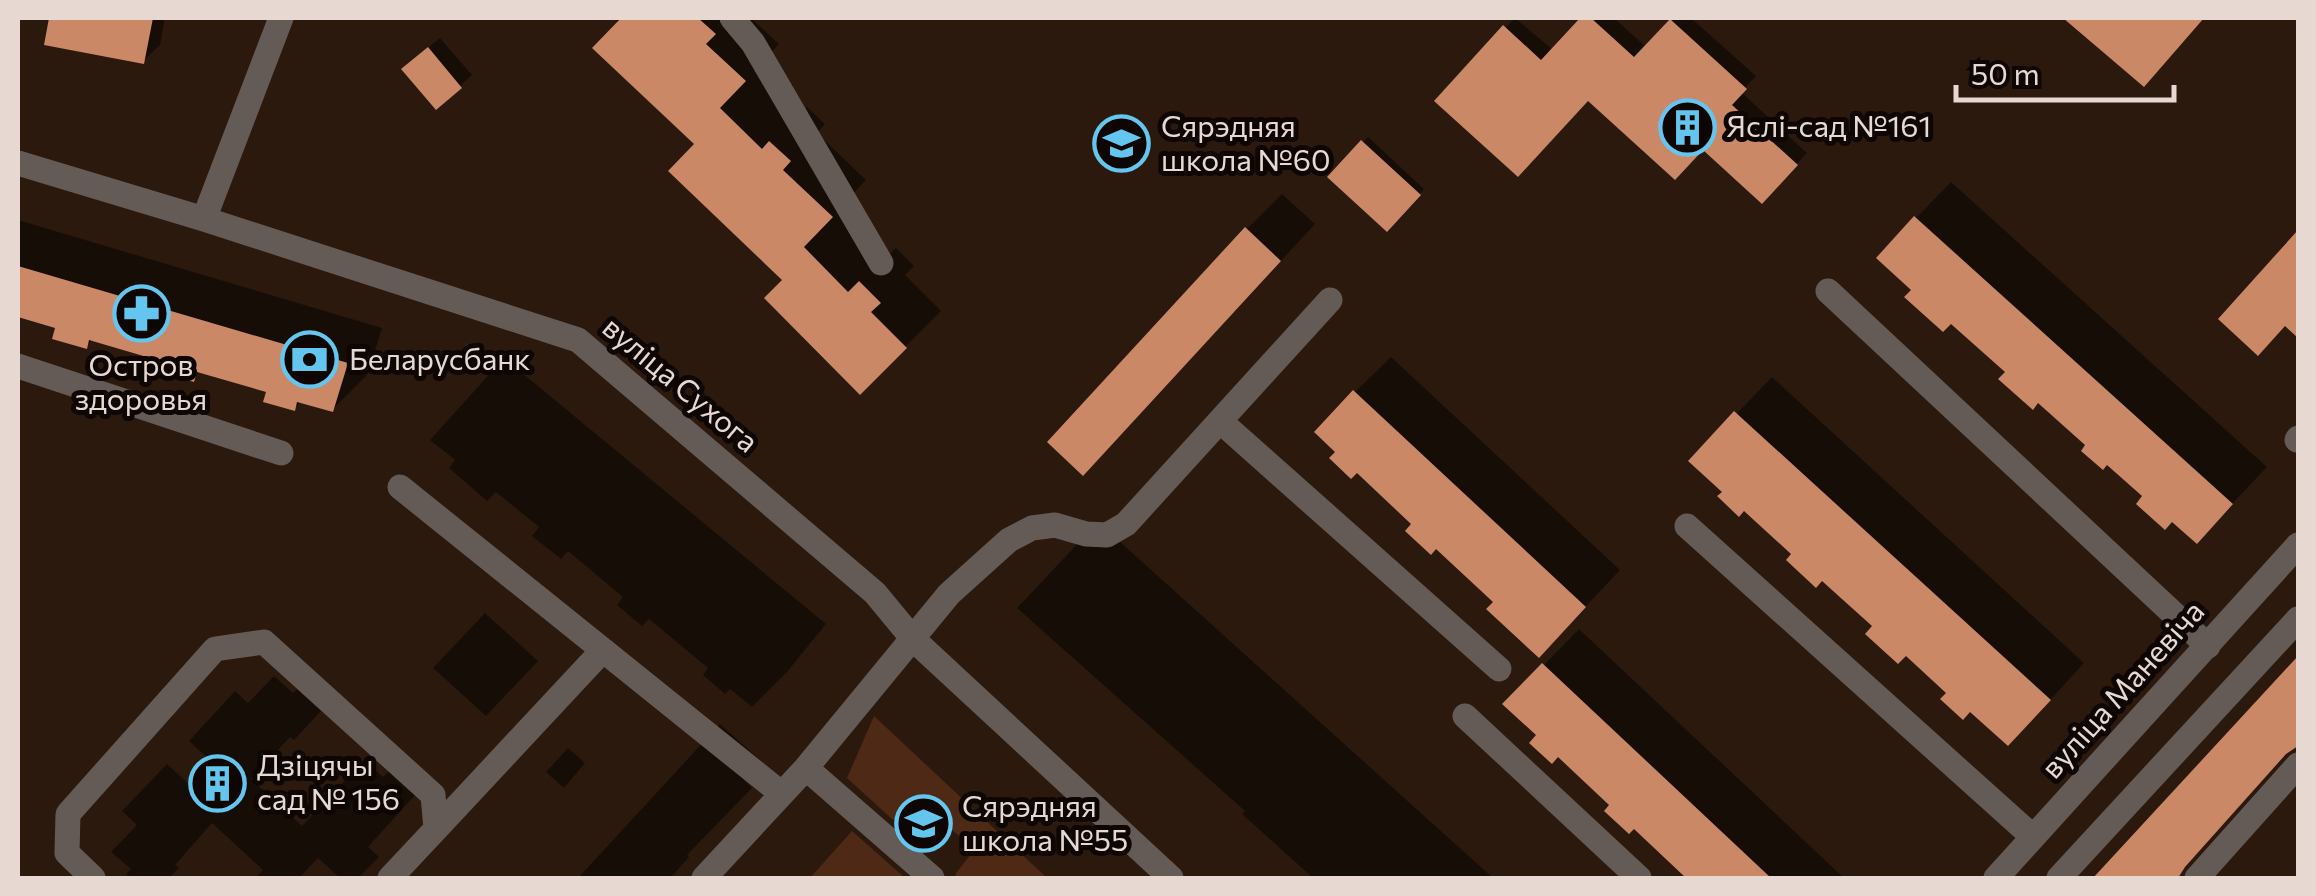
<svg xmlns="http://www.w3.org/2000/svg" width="2316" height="896" font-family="Commissioner,sans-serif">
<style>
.green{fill:#4e2915}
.shadow{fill:#0007}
.building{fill:#ca8866}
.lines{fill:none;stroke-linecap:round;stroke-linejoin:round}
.minor{stroke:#655b56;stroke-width:25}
.labels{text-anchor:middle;stroke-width:10;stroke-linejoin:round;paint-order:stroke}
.poi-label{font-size:30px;fill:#e7d9d2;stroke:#0e0603;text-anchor:start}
.street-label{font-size:30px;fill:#e7d9d2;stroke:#0e0603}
</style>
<rect width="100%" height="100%" fill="#2c190e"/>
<path class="green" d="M874 716 1047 878H955L956 873 975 849 913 798 893 820 847 778Z
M852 831 905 878H810Z"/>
<path class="shadow" d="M52 18H165L160 45 143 61 47 43Z
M615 18H751L779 44 754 71 799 115 807 107 825 124 817 133 866 180 838 210 885 258 896 248 914 266 905 275 941 311 860 392Z
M1515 18 1553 50 1583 18H1614L1647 48 1675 18H1691L1756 76 1741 92 1807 153 1773 190 1703 147 1589 98 1437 100Z
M2067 18H2203L2144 84Z
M440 38 472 75 436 107 415 58Z
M1368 137 1424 189 1387 229 1330 177Z
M1951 182 2267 467 2197 541 1914 290 1916 218Z
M1282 194 1315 224 1118 437 1247 229Z
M18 220 382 328 368 374 332 410 302 401 294 408 269 390 202 370 193 379 160 358 94 339 86 346 58 327 18 315Z
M1391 357 1620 570 1574 619 1496 601 1338 452 1355 392Z
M504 358 826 624 787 672 752 707 730 689 725 694 703 675 708 668 649 619 642 626 617 605 623 597 568 551 561 559 532 536 539 527 496 492 487 501 449 468 455 460 430 440Z
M1772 377 2084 663 2043 708 1970 709 1691 461Z
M1098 522 1493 878H1313L1242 814 1245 811 1017 608Z
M485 613 538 661 486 716 433 668Z
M1579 629 1844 878H1682L1686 875 1506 704Z
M2298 660V742L2286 751 2174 878H2096Z
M274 676 293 693 297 689 321 711 294 740 290 737 251 779 302 826 364 760 383 777 389 771 415 795 368 847 379 857 358 878H340L318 858 299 878H255L263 870 212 823 175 865 179 868 169 878H131L126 874 131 869 111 852 137 825 122 811 167 764 192 787 214 764 189 741 235 691 248 703Z
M720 724 761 761 744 780 752 788 687 855 689 857 670 878H578Z
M568 748 585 763 564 788 546 772Z"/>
<path class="building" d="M49 18H153L144 64 44 45Z
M621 18H698L716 34 706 44 746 81 720 108 762 149 769 141 791 161 783 170 833 217 804 247 848 292 859 281 881 303 871 312 907 348 860 395 764 298 782 280 668 171 694 144 592 48Z
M1580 18H1591L1634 57 1670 19 1747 89 1732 105 1798 165 1762 204 1703 150 1675 180 1588 101 1518 177 1434 101 1503 25 1541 60Z
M2063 18H2204L2144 87Z
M428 47 462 88 436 110 401 69Z
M1361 140 1421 195 1387 232 1327 177Z
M1914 216 2233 504 2197 544 2172 522 2165 530 2136 504 2142 496 2107 465 2103 470 2081 451 2085 445 2038 403 2033 410 1998 379 2005 372 1951 324 1943 332 1904 297 1911 290 1876 258Z
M1245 227 1281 261 1083 476 1047 442Z
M2298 230V338L2285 326 2258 356 2218 319Z
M18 266 348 363 333 412 297 402 295 411 263 402 266 392 197 372 194 382 154 370 157 360 89 340 87 349 52 339 55 328 18 317Z
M1353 390 1586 607 1539 658 1486 609 1493 602 1436 549 1431 555 1405 531 1411 524 1357 473 1351 479 1329 458 1335 452 1314 432Z
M1734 411 2051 700 2008 746 1970 712 1963 720 1940 699 1946 693 1906 656 1898 664 1865 634 1872 626 1822 581 1816 588 1786 560 1791 554 1744 511 1739 517 1717 496 1722 492 1688 461Z
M2298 656V746L2286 754 2185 867 2178 878H2093Z
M1542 663 1771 878H1686L1634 829 1629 834 1604 811 1609 805 1558 757 1552 764 1529 743 1536 735 1502 704Z"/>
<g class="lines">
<path class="minor" d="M732 18 753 43 881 263
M18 163 204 219 578 340 875 593 913 639 1171 878
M204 219 281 18
M1828 291 2208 646
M18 366 281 453
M1220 421 1499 669
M2297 440 2298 438
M400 487 782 794
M1687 526 2033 837
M1465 716 1639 878
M806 768 932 878
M436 829 603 650
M93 878 67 853 68 814 215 649 264 642 433 795 436 829 390 878
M704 878 806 768 949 594 1009 540 1032 528 1055 525 1086 534 1107 535 1126 524 1330 300
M1996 878 2298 545
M2059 878 2298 619
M2197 878 2298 765"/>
</g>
<defs>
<symbol id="building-ring" viewBox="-11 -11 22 22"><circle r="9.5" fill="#0e0603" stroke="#64c5ee" stroke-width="1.5"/><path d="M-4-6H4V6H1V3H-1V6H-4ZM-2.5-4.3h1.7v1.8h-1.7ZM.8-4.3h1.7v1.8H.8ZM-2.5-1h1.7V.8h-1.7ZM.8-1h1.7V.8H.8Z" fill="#64c5ee"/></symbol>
<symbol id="school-ring" viewBox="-11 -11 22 22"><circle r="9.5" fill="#0e0603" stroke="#64c5ee" stroke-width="1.5"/><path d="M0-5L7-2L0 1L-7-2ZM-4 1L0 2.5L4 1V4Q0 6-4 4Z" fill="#64c5ee"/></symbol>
<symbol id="pharmacy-ring" viewBox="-11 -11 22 22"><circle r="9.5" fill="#0e0603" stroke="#64c5ee" stroke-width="1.5"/><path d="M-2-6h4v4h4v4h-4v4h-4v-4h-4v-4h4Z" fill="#64c5ee"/></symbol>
<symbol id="bank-ring" viewBox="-11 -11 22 22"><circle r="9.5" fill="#0e0603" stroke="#64c5ee" stroke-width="1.5"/><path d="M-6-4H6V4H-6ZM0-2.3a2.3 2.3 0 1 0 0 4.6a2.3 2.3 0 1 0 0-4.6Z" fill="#64c5ee"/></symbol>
</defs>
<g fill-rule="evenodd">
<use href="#building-ring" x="1656" y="96" width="63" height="63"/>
<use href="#school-ring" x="1090" y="112" width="63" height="63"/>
<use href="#pharmacy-ring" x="110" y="282" width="63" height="63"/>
<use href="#bank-ring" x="278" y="328" width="63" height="63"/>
<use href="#building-ring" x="186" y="752" width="63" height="63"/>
<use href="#school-ring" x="892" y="792" width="63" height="63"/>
</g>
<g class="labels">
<g class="poi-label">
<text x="1161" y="137">Сярэдняя<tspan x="1161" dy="34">школа №60</tspan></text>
<text x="1726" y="137">Яслі-сад №161</text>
<text x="349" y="370">Беларусбанк</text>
<text x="141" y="376" text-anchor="middle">Остров<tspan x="141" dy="34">здоровья</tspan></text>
<text x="257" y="776">Дзіцячы<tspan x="257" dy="34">сад № 156</tspan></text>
<text x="962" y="817">Сярэдняя<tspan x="962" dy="34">школа №55</tspan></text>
</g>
<g class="street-label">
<text transform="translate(680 385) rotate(40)" y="10">вуліца Сухога</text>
<text transform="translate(2123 690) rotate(-48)" y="10">вуліца Маневіча</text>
</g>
</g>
<rect width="2316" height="896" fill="none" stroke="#e7d9d2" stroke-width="40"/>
<path d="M1956 85v15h218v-15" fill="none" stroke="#e7d9d2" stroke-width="5"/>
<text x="1971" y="85" font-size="30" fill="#e7d9d2" stroke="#0e0603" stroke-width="8" paint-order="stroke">50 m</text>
</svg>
